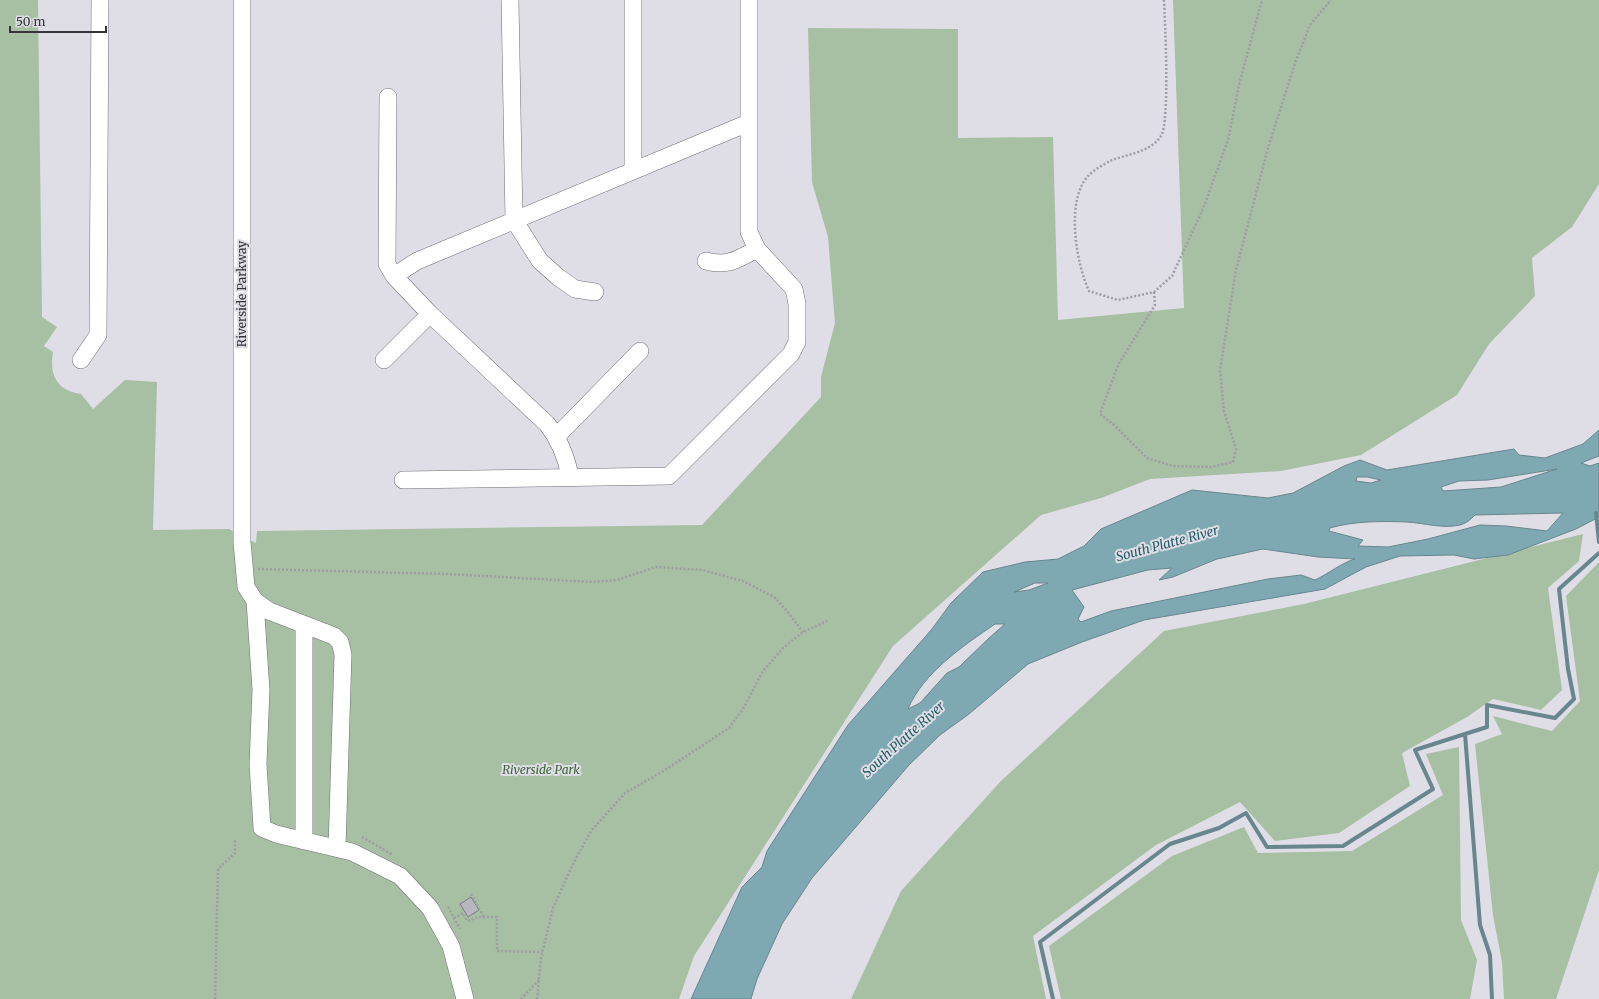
<svg xmlns="http://www.w3.org/2000/svg" width="1599" height="999" font-family="Merriweather,serif">
<style>
.green{fill:#a7bfa2}
.water{fill:#7ea9b3;stroke:#68868e;fill-rule:evenodd}
.lines{fill:none;stroke-linecap:round;stroke-linejoin:round}
.stream{stroke:#68868e;stroke-width:4}
.building{fill:#b8b7bf;stroke:#7a7980}
.minor-casing{stroke:#6f6e75;stroke-width:18}
.path{stroke:#9e9da3;stroke-width:2.5;stroke-dasharray:2 2;stroke-linecap:butt}
.minor{stroke:#fff;stroke-width:17}
.labels{text-anchor:middle;stroke-width:4;stroke-linejoin:round;paint-order:stroke}
.street-label{font-size:12px;fill:#353438;stroke:#dfdee6}
.park-label{font-size:12px;font-style:italic;fill:#3d6237;stroke:#dfdee6}
.water-label{font-size:13px;font-style:italic;fill:#215b67;stroke:#dfdee6}
</style>
<rect width="100%" height="100%" fill="#dfdee6"/>
<path class="green" d="M0 0H38L42 317 57 327 44 346 53 352C49 375 57 391 81 394L93 409 125 380 157 382 153 530 229 529 256 543 257 531 702 525 821 397V377L835 323 828 237 812 182 808 28 958 29V138L1053 137 1058 320 1184 308 1173 0H1599V184L1572 227 1532 258 1535 296 1489 344 1457 395 1361 455 1281 471 1150 479 1101 498 1041 515 893 646 694 956 679 999H0Z
M1583 534 1579 561 1548 588 1562 690 1541 710 1493 699 1467 717 1402 753 1410 786 1339 833 1275 841 1240 802 1156 845 1033 936 1046 999H851L901 891 1001 781 1164 631 1304 604Z
M1599 562V870L1556 999H1504L1502 962 1493 915 1475 744 1502 734 1493 716 1552 731 1580 701 1566 596Z
M1459 747 1461 920 1477 960 1470 999H1061L1049 946 1172 856 1244 827 1258 853 1352 851 1443 795 1426 754Z"/>
<path class="water" d="M1599 430V456L1581 463 1590 466 1599 463V517L1576 529 1508 555 1474 559 1454 555 1400 556 1366 567 1325 589 1144 620 1082 642 1028 664 969 714 940 735 909 765 812 878 782 924 757 979 751 999H691L742 887 762 867 767 851 848 725 932 629 951 603 983 572 1025 562 1058 559 1084 546 1101 529 1192 490 1268 498 1293 493 1344 466 1360 460 1387 470 1514 449 1519 455 1545 458 1583 444ZM1557 469 1501 487 1443 491 1441 487 1459 481 1488 480ZM1357 477H1367L1381 480 1371 483 1356 481ZM1563 513 1547 531 1506 526 1480 525 1428 539 1388 547 1358 546 1363 540 1329 531 1330 528C1353 521 1383 521 1407 522 1424 523 1443 529 1460 525 1467 523 1470 520 1475 515ZM1263 549 1318 557 1355 559C1343 562 1328 574 1315 580L1301 575 1268 579 1111 611 1081 622 1078 619 1084 607 1072 590 1148 570 1172 568 1159 580 1173 577 1217 559ZM1035 583H1048L1029 590 1014 592ZM995 624H1005L988 639 959 667 947 673 920 703 908 709C923 673 963 646 995 624Z"/>
<g class="lines">
<path class="stream" d="M1596 513 1599 542
M1053 999 1040 942 1170 844 1219 828 1246 813 1267 847 1343 846 1433 789 1415 750 1465 734
M1492 999 1490 955 1480 925 1465 734 1487 727V705L1555 718 1574 699 1568 669 1559 589 1599 553"/>
</g>
<path class="building" d="M471 897 479 910 468 917 460 904Z"/>
<g class="lines">
<defs>
<path id="minor" d="M242 0V542L246 587 255 601 261 690 258 764 262 828 276 834 352 852 400 876 430 908 451 946 465 999
M510 0 514 220 540 261 558 277 575 289 595 292
M388 97 387 264 394 276 430 314 547 424C560 440 566 456 570 476
M633 170V0
M706 261C728 267 738 259 757 249
M394 276 417 261 748 123
M81 360 98 335 100 0
M384 360 430 314
M557 436 640 351
M403 480 669 476 791 354 797 342V304L794 289 757 249 749 232V0
M255 601 269 611 334 636 340 642 343 654 337 848
M304 841V625"/>
</defs>
<use href="#minor" class="minor-casing"/>
<path class="path" d="M1164 0C1165 21 1170 123 1161 136 1150 153 1126 154 1110 161 1104 164 1094 170 1089 175 1065 199 1076 263 1089 291L1118 300 1154 292 1172 276 1203 209 1228 140 1239 85 1262 0
M1154 292 1155 305 1118 365 1100 414 1114 425 1147 458 1172 466 1211 467 1233 462 1236 449 1224 411 1220 370 1236 270 1268 148 1295 63 1310 25 1331 0
M258 569 447 574 592 582 617 580 656 567 702 570 743 581 774 597 787 611 803 632
M362 837 393 855
M471 894 484 917
M448 907 460 929
M454 918 463 913 467 921 479 917H497V951L542 952
M215 999 218 869 235 853V840
M521 999 539 980
M537 999 541 958 553 908 572 866 591 831 625 793 665 770 729 728 743 709 763 671 784 647 803 632 827 621"/>
<use href="#minor" class="minor"/>
</g>
<g class="labels">
<g class="street-label">
<text transform="translate(242 294) rotate(-90)" y="4">Riverside Parkway</text>
</g>
<g class="park-label">
<text x="541" y="774">Riverside Park</text>
</g>
<g class="water-label">
<text transform="translate(1167 543) rotate(-15)" y="5">South Platte River</text>
<text transform="translate(903 739) rotate(-42)" y="5">South Platte River</text>
</g>
</g>
<path d="M10 26v6h96v-6" fill="none" stroke="#353438" stroke-width="2"/>
<text x="16" y="26" font-size="12" fill="#353438" stroke="#dfdee6" stroke-width="3" paint-order="stroke">50 m</text>
</svg>
